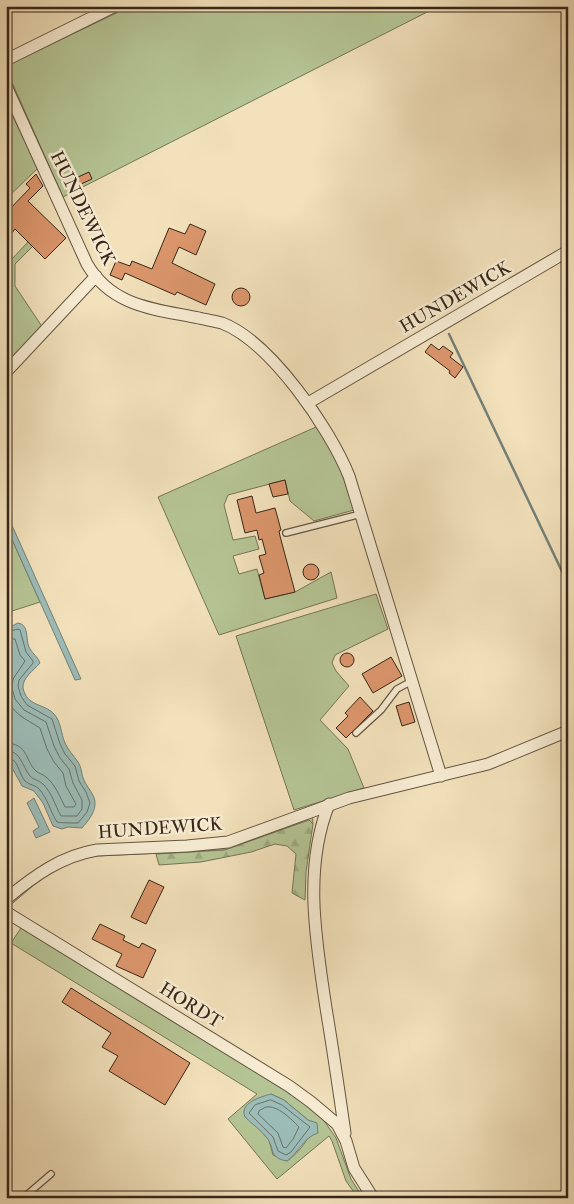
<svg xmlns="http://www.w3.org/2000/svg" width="574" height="1204" font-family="'IM FELL Double Pica',serif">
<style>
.green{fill:#b5c494;stroke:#767556;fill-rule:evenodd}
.forest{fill:url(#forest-firs);stroke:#767556}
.water{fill:#9cbcb7;stroke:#738078}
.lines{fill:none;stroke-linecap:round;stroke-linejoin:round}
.shore{stroke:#697168;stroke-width:1}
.stream{stroke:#738078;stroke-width:2.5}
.building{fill:#dc966c;stroke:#362619}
.lane-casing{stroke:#655542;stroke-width:8}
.street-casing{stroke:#655542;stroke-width:13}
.lane{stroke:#f7ecd3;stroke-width:5.5}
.street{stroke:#f7ecd3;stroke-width:11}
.labels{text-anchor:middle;stroke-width:5;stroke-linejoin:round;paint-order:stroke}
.street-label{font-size:18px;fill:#362619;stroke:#f7ecd3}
</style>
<defs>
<pattern id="forest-firs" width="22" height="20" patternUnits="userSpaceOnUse" patternTransform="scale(1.25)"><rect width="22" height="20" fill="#b5c494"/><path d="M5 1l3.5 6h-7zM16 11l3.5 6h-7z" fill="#9ca87f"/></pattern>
</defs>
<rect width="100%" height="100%" fill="#f2e1bb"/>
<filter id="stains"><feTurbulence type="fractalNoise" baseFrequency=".004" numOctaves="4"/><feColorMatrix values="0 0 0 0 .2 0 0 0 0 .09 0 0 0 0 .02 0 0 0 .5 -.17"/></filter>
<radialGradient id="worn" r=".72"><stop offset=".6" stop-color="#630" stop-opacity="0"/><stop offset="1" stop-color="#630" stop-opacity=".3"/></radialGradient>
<path class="green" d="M131 6H439L63 197 6 69 10 64Z
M6 102 38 168 6 199Z
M28 242 33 246 15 264V286L43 328 6 364V256L11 260Z
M316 427C337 451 345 481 354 510L314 521 290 501 285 480 228 495 224 505 233 540 255 536 259 549 233 556 239 574 257 569 265 599 295 592 331 572 337 598 219 635 158 497Z
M6 526 40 602 6 613Z
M376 594 388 629 335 655 332 663 336 671 349 686 320 720 348 749 364 788 294 810 236 636Z
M312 812 313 824 309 820 225 850 97 856C91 857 84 858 78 859 51 867 29 890 8 907V903L40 875 82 855 208 847Z
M21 928 310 1106 325 1122 336 1138 351 1179 363 1198H358L346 1181 332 1141 329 1136 277 1179 228 1119 257 1094 11 943ZM271 1094 284 1100 308 1120 314 1123C310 1138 300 1152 287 1161L273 1155 269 1140 264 1134Z"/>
<path class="forest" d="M309 820 313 824 306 872 305 900 292 893 296 854 287 846 275 844 251 852 201 862 159 865 156 854 225 850Z"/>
<path class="water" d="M6 512 81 679 75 680 6 526Z
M18 623C21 624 23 624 25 628 28 634 26 642 30 649 33 654 38 657 40 663 34 670 22 678 23 688 27 707 44 703 54 714 61 721 61 734 65 743 68 750 74 756 78 762 82 768 81 774 84 780 87 788 96 795 95 805 94 814 88 821 82 828L68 827 62 829 53 826 43 803 34 791 22 786 6 757V629Z
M34 798 50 832 36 838 33 831 39 827 27 803Z
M271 1094 284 1100 308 1120 317 1123 318 1133C304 1137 299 1152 287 1161 269 1158 275 1149 267 1138 261 1130 252 1124 245 1117 239 1103 260 1097 271 1094Z"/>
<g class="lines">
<path class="shore" d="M6 633 17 629 20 630 26 652 33 661V663L19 680 18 686 21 696 27 705 52 719 60 744 65 754 75 766 79 781 86 792 90 803 87 812 78 823C74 823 59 823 57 822 50 811 48 799 39 789 36 785 29 785 25 781 18 773 19 758 6 757
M6 639H15L20 655 25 661 13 679 12 688 15 699 24 710 46 722 54 746 60 758 69 769 73 783 82 800V809L77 816H61C55 805 52 793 43 784 39 780 33 780 30 776 22 766 21 751 6 750
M6 696C12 714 26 719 40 728L47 749 54 762 63 773 66 786 76 804 74 807H65C60 797 55 784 46 777 43 774 39 774 36 771 25 761 29 744 6 743
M271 1100 282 1105 310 1127 291 1152 286 1155 278 1151 273 1137 249 1113 255 1105Z
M266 1107C278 1105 291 1119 299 1127L293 1139 286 1148 283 1147 278 1133 258 1114 259 1111Z"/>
<path class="stream" d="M449 334 568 584"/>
</g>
<path class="building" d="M89 172 92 179 68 190 65 183Z
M36 174 43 186 28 201 66 238 45 259 15 229 11 234 6 229V213L30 188 26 184Z
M190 224 206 231 196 255 179 247 172 263 215 284 206 305 177 292 175 295 125 273 122 280 110 275 116 261 130 266 132 261 152 269 169 228 185 234Z
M232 297a9 9 0 1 1 18 0a9 9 0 1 1-18 0Z
M431 344 439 350 443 346 453 353 450 357 463 367 455 378 449 373 450 371 425 352Z
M285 480 288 494 273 497 269 484Z
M252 496 256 513 275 508 281 530 279 531 280 536 295 592 265 599 259 575 264 573 259 556 266 554 262 539 259 540 257 530 245 533 237 500Z
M303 572a8 8 0 1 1 16 0a8 8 0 1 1-16 0Z
M340 660a7 7 0 1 1 14 0a7 7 0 1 1-14 0Z
M391 657 402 676 373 693 362 674Z
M360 697 373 711 346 738 336 728 348 716 345 713Z
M409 702 415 722 402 726 396 706Z
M149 880 164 887 146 924 131 917Z
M100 924 125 936 123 940 139 948 142 943 156 950 143 978 116 966 122 954 92 939Z
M71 988 190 1063 165 1105 109 1071 118 1056 102 1047 111 1033 62 1002Z"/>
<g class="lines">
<defs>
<path id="lane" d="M286 533 361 514
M356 733 381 710 397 689 412 681
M23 1198 51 1174"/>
<path id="street" d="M6 60 115 6
M6 86 87 264C112 307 155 309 199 318 207 320 215 321 222 323 271 342 330 429 349 476L441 776
M6 372 96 276
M308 403 568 251
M329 804C303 869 316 941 326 1008 333 1050 339 1091 345 1133
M6 899C34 876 61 856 97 850L187 846 228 842 349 798 488 764 568 731
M6 912 289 1086 311 1102 337 1124 346 1141 354 1168 373 1198"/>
</defs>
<use href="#lane" class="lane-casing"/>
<use href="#street" class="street-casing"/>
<use href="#lane" class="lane"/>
<use href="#street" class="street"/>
</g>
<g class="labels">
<g class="street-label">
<text transform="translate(83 208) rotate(64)" y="6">HUNDEWICK</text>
<text transform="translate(455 297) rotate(-30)" y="6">HUNDEWICK</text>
<text transform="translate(160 828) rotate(-4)" y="6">HUNDEWICK</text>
<text transform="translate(191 1005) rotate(32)" y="6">HORDT</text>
</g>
</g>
<rect width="574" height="1204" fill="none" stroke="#f2e1bb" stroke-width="25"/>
<rect x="8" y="8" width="559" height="1189" fill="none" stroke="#362619" stroke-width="2.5"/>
<rect x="12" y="12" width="549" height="1179" fill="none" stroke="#362619"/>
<rect width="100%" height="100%" filter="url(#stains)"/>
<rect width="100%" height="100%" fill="url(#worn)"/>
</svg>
